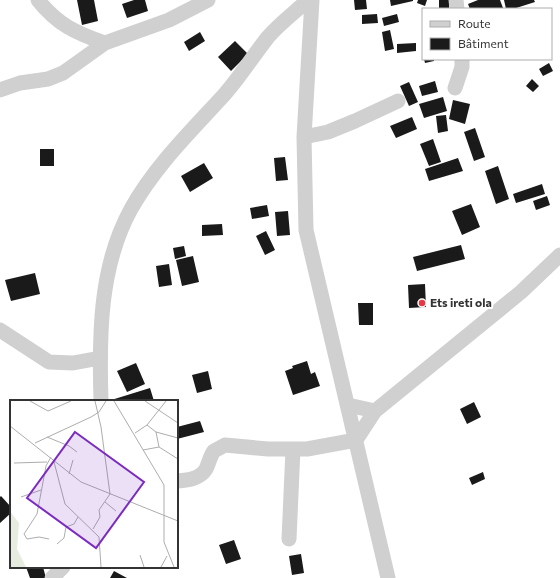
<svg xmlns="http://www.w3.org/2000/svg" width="560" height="578" font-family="Commissioner,sans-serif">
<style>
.building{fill:#1a1a1a}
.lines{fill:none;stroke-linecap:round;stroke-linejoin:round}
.minor{stroke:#d0d0d0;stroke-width:15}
.poi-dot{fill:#e63946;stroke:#fff;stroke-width:1.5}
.labels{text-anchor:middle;stroke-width:4;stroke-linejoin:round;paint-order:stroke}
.poi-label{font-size:12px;font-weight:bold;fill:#333;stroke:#fff;text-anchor:start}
.inset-road{fill:none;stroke:#adadad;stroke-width:1}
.view{fill:#7b2cbf;fill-opacity:0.15;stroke:#7b2cbf;stroke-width:2}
.inset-edge{fill:none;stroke:#333;stroke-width:2}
</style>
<rect width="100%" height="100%" fill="#fff"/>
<path class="building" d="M77 0H94L98 21 82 25Z
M134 0H145L148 11 127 18 122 4Z
M354 0H366L367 9 355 10Z
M390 0H413V1L391 6Z
M418 0H427L425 6 417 3Z
M439 0H449V9H439Z
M478 0H500L503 8 470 9 468 4Z
M504 0H534L535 2 513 9H506Z
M377 14 378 23 362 24V15Z
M397 14 399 22 384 26 382 18Z
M390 30 394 49 385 51 382 32Z
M200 32 205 41 189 51 184 42Z
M235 41 248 54 231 71 218 57Z
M416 43V51L397 53V44Z
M424 59H434V61L425 63Z
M549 63 553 71 543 76 539 69Z
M532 79 539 86 533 92 526 86Z
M435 81 438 92 422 96 419 86Z
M409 82 418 102 409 106 400 86Z
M443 97 447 111 424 118 419 104Z
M453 100 470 104 465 124 449 119Z
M446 115 448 131 438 133 436 116Z
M412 117 417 129 396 138 390 126Z
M475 128 485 157 474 161 464 132Z
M433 139 441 162 429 166 420 144Z
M40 149H54V166H40Z
M285 157 288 180 276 181 274 158Z
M458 158 463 171 429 181 425 169Z
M204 163 213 178 190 192 181 176Z
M498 166 509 199 496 204 485 171Z
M542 184 545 194 516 203 513 194Z
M547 196 550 205 536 210 533 201Z
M471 204 480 227 462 235 452 211Z
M267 205 269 216 252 219 250 208Z
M288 211 290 235 277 236 275 212Z
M222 224 223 235 202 236V225Z
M266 231 275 250 265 255 256 236Z
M461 245 465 259 417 271 413 257Z
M184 246 186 256 175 259 173 248Z
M193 256 199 282 182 286 176 260Z
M169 264 172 285 159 287 156 266Z
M35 273 40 294 11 301 5 280Z
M425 284 426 307 409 308 408 285Z
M358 303H373V325H359Z
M307 361 311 374 315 372 320 386 293 395 285 371 293 368 292 366Z
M136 363 145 384 127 392 117 371Z
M208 371 212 389 197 393 192 375Z
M150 388 154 401H108Z
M474 402 481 417 467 424 460 409Z
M200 421 204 432 177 439V427Z
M483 472 485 479 472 485 469 478Z
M1 496 11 507V513L0 523V497Z
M234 540 241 559 226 564 219 545Z
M301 554 304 573 292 575 289 556Z
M26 567H43L46 578H30Z
M114 571 127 578H110Z"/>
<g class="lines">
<path class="minor" d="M38 0C58 25 76 33 105 43
M312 0 304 137 306 230 388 578
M456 0 457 9
M455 88 462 67V59
M0 90 20 83 48 79 63 73 105 43 169 20 208 0
M304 137 328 132 355 121 398 101
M0 330 49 362 73 363 100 358
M101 401C99 337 99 267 131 209 155 166 191 131 224 95 240 77 253 56 268 37 279 24 295 12 308 0
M348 405 375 411
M177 481C188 480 200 479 206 469 209 463 210 456 214 451L225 445 268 449H307L356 440 375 411 521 292 560 255
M289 539 293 449
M52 578 63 567"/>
</g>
<circle class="poi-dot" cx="422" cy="303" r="4"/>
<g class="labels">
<g class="poi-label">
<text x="430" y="307">Ets ireti ola</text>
</g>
</g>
<g transform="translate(10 400)">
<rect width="168" height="168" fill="#fff"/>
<path d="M0 111 9 123 7 149 16 167H0Z" fill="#e6ecdf"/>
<path class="inset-road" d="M20 1 38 11 61 1M104 1 154 85V142L164 167M135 1 168 23M137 25 146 32 149 47 168 59M0 26 71 82 168 121M146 32 168 38M125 33 137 25 156 1M37 37 59 46 67 52M25 43 81 17 89 12 96 1M133 50 149 47M44 62 55 104 89 137 91 167M4 63 37 62M59 74 63 60M11 97 31 90M95 102 106 111M83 129 90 117 89 110 100 94 91 27 85 1M39 139 29 137 17 139 14 134 27 114 36 66 41 57M47 144 54 138 56 127 64 124 68 117M130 155 134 167M151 167 157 156"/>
<path class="view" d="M65 32 134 82 86 148 17 98Z"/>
<rect width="168" height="168" class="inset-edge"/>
</g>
<rect x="422" y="8" width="130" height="52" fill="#ffffff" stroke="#adadad"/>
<rect x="430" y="21" width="20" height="6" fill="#d0d0d0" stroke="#adadad"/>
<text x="458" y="28" font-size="12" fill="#333333">Route</text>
<rect x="430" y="38" width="20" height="12" fill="#1a1a1a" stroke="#adadad"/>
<text x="458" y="48" font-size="12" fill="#333333">Bâtiment</text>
</svg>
